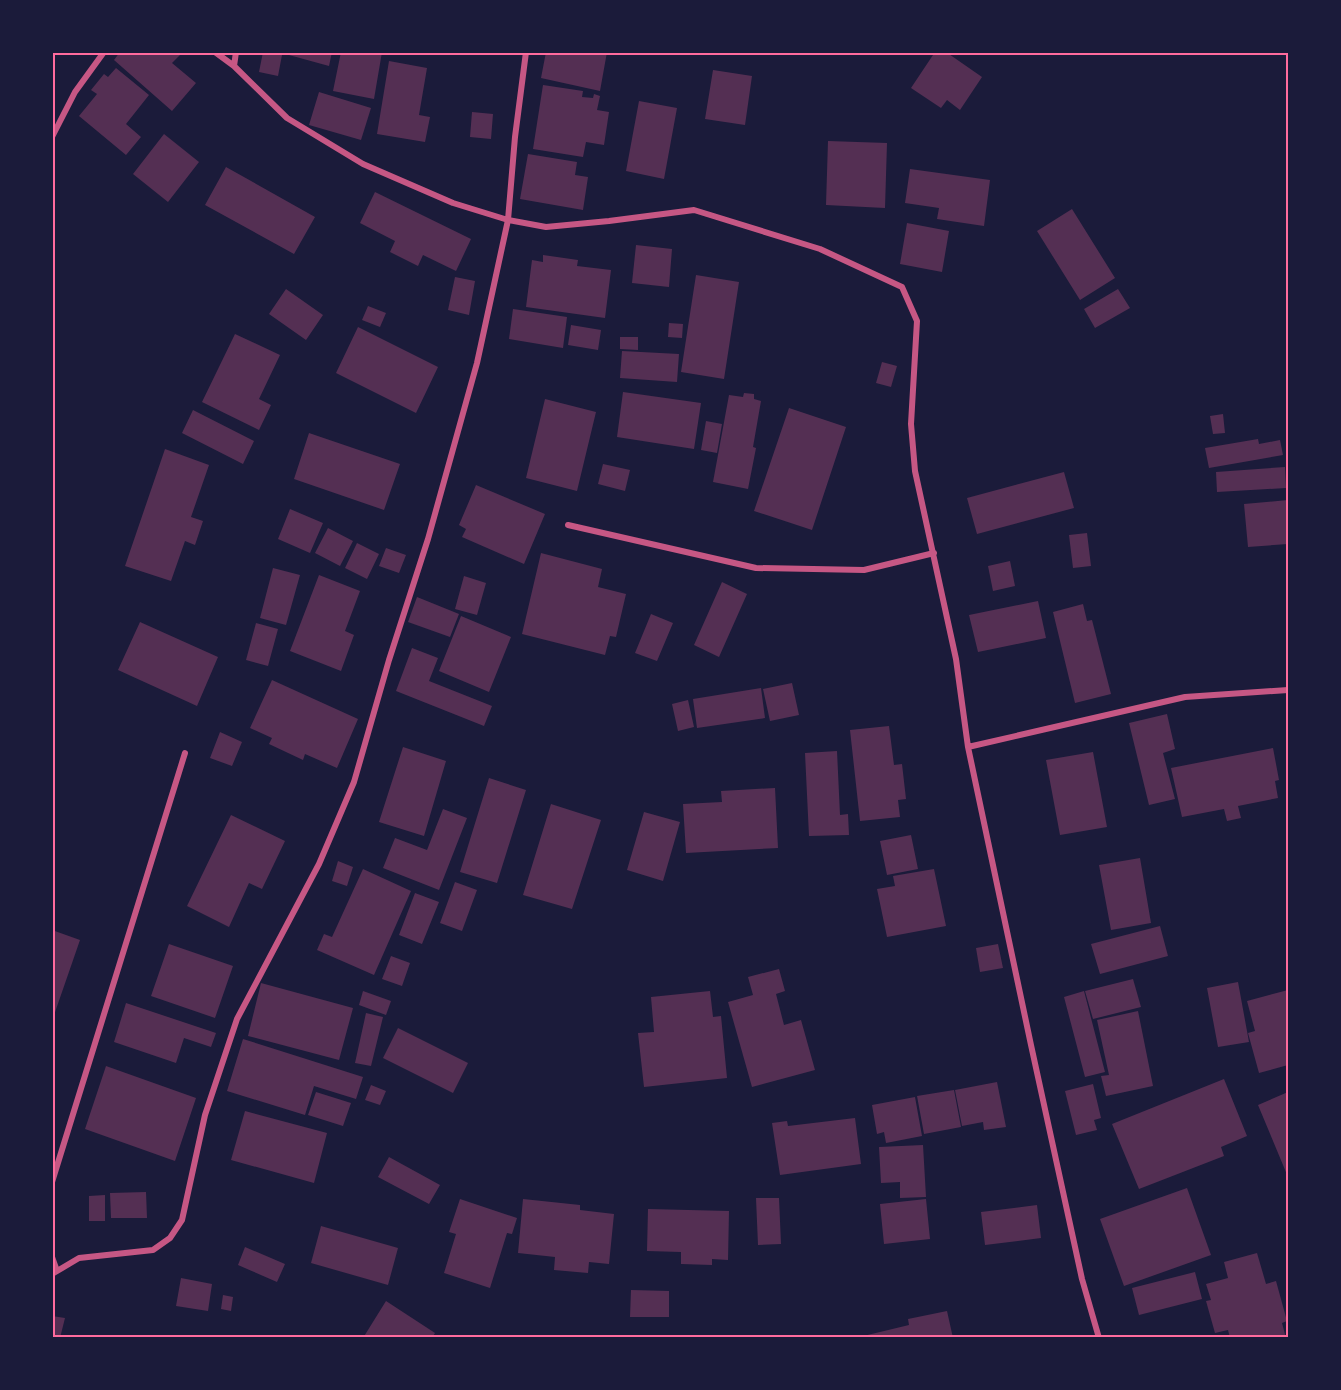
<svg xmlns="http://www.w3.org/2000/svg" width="1341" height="1390" font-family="'Archivo Narrow',sans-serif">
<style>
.building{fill:#542f53}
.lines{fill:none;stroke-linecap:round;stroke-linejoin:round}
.minor{stroke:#c65784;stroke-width:6}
.neatline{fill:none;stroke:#ff6b9d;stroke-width:2}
</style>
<rect width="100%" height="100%" fill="#1b1b3a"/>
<path class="building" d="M120 52H177L180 55 172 63 196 83 172 111 114 60Z
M263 52 282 55 278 76 259 72Z
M278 52H332L329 66Z
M341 52H382L374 99 333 91Z
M546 52H607L600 91 541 78Z
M935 52H946L982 77 960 110 947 100 941 108 911 88Z
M389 61 427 68 419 115 430 117 425 142 377 134Z
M116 68 149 95 126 124 141 137 126 155 79 116 97 94 91 90 104 74 108 77Z
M713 70 752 76 745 125 705 119Z
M543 85 583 91 582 97 593 98 594 94 600 96 597 110 609 112 604 145 586 142 583 157 533 149Z
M319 92 371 108 361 140 309 125Z
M639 101 677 108 664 179 626 171Z
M472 112 493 114 491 139 470 137Z
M164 134 199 162 168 202 133 174Z
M828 141 887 143 885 208 826 205Z
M528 154 577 162 575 175 588 177 583 210 520 199Z
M226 167 315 217 294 254 205 205Z
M910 169 990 180 984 226 937 219 939 208 905 203Z
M375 192 471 239 456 271 423 255 418 266 390 252 395 241 360 223Z
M1072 209 1115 278 1080 300 1037 231Z
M907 223 949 231 942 272 900 264Z
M636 245 672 249 669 287 632 283Z
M543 255 578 260 577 266 611 270 605 318 526 307 532 260 543 262Z
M696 275 739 282 724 379 681 372Z
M455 277 475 281 469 315 448 310Z
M286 289 323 315 306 340 269 314Z
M1118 289 1130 308 1095 328 1084 309Z
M368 306 386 313 380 327 362 320Z
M513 309 567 317 563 348 509 339Z
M669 323 683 324 682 338 668 337Z
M571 325 601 330 598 350 568 345Z
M358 327 438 367 416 413 336 373Z
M235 334 280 355 259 399 271 405 259 430 202 402Z
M620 337H638V350L620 349Z
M622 351 679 354 677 382 620 378Z
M882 362 897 366 891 387 876 383Z
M623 392 701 403 694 449 617 437Z
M744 393 754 394V399L761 401 753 447 756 448 748 489 713 482 729 395 743 397Z
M545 399 596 412 577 491 526 478Z
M789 408 846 427 812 530 754 511Z
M193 410 254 441 243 464 182 433Z
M1223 414 1225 433 1213 434 1210 416Z
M706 421 722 424 717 453 701 450Z
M309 433 400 464 384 510 294 479Z
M1258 439 1259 444 1280 440 1283 455 1209 468 1205 448Z
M165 449 209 465 191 517 203 521 195 545 185 541 171 581 125 566Z
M603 464 630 470 625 491 598 484Z
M1285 467 1286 488 1217 492 1216 472Z
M1064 472 1074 508 977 534 967 498Z
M476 485 545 514 524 564 462 537 466 529 459 525Z
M1288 500V544L1248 547 1244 504Z
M290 509 323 523 310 553 278 539Z
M328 528 353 541 340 566 315 553Z
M1087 533 1091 566 1073 568 1069 535Z
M357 543 379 554 367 579 345 568Z
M386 548 406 555 399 573 379 566Z
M541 553 602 569 598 587 626 594 616 637 610 636 605 655 522 634Z
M1010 561 1015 586 993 591 988 566Z
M273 568 300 575 286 625 260 618Z
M319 575 360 591 345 631 354 635 341 671 290 651Z
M464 576 486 583 477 615 455 609Z
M722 582 747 594 719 657 694 645Z
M417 597 459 614 450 637 408 622Z
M1038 601 1046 638 978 652 969 615Z
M1083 604 1087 621 1092 620 1111 694 1075 703 1053 612Z
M651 614 673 623 657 661 635 653Z
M461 616 511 637 489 692 439 671Z
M140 622 218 657 197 706 118 670Z
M256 623 278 629 268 666 246 660Z
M412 648 438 658 429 681 492 706 484 726 396 691Z
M272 680 358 719 337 768 305 754 303 760 269 744 272 738 250 728Z
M792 683 799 715 770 721 763 689Z
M761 688 765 718 697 728 693 699Z
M688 700 694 727 678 731 672 704Z
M1167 714 1175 749 1163 753 1175 799 1149 805 1129 723Z
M889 726 894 765 902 764 906 799 898 800 900 817 860 821 850 730Z
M220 732 242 742 232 766 210 758Z
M403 747 446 761 424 836 379 822Z
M1273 748 1279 780 1275 781 1278 798 1238 806 1241 818 1227 821 1224 809 1182 817 1171 768Z
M837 751 840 815 848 814 849 835 809 836 805 753Z
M1093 752 1107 827 1060 835 1046 760Z
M489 778 526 790 497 883 460 872Z
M775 788 778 848 686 853 683 804 722 802 721 791Z
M551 804 601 820 572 909 523 895Z
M443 809 467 818 439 890 383 868 395 838 427 850Z
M644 812 680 822 663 881 627 870Z
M231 815 285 841 262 889 249 883 229 927 187 906Z
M911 835 918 869 887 875 880 841Z
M1140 858 1151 923 1111 930 1099 865Z
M338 861 353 867 347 886 332 881Z
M363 869 411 891 374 975 317 950 324 934 332 937Z
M934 869 946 926 887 937 877 889 895 886 893 876Z
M455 882 477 890 462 931 440 923Z
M415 893 439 902 422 944 399 935Z
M1160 926 1168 956 1100 974 1091 944Z
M52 930 80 940 53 1018H52Z
M169 944 233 966 215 1018 151 996Z
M998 944 1003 968 980 972 976 948Z
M391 956 410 963 402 986 382 979Z
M779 969 785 991 776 994 784 1025 801 1020 815 1070 752 1087 728 1002 753 995 748 977Z
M1133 979 1141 1007 1093 1019 1085 991Z
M1238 982 1249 1042 1218 1047 1207 988Z
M261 983 353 1008 339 1060 248 1036Z
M1288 990V1065L1259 1073 1248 1033 1255 1031 1247 1001Z
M363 991 391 1001 386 1015 359 1005Z
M710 991 713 1017 721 1016 727 1078 644 1087 638 1033 654 1032 651 997Z
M1084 991 1105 1072 1085 1077 1064 997Z
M126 1003 216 1033 211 1047 184 1038 176 1063 114 1042Z
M1138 1011 1153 1086 1106 1096 1101 1076 1109 1075 1097 1020Z
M366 1013 383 1017 371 1066 355 1063Z
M398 1028 468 1063 453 1093 383 1058Z
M243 1039 363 1077 356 1099 314 1086 305 1115 227 1091Z
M106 1066 196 1098 175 1161 85 1129Z
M1224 1079 1247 1136 1221 1147 1224 1156 1139 1189 1112 1124Z
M997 1082 1006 1127 984 1130 983 1122 962 1126 955 1090Z
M1093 1084 1101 1118 1094 1120 1097 1130 1076 1135 1065 1091Z
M371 1085 386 1091 380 1105 365 1100Z
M954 1090 961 1127 924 1134 917 1096Z
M316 1092 351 1103 343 1126 308 1115Z
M1288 1092V1177L1258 1105Z
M915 1097 922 1136 886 1143 884 1132 877 1134 872 1105Z
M245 1111 327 1133 314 1183 231 1160Z
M855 1118 861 1164 780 1175 772 1123 787 1121 788 1126Z
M923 1145 926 1197 900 1198V1182L881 1183 879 1147Z
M389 1157 440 1185 429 1204 378 1177Z
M1187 1188 1211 1255 1124 1286 1100 1219Z
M146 1192 147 1218H111L110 1193Z
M105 1195V1221H89V1196Z
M756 1198H779L781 1244 758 1245Z
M460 1199 517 1218 512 1234 507 1233 490 1288 444 1273 456 1234 449 1232Z
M523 1199 580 1205V1210L614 1214 609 1264 589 1262 588 1273 554 1270 555 1257 518 1253Z
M926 1199 930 1239 884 1244 880 1204Z
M1037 1205 1041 1238 985 1245 981 1212Z
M648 1209 729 1211 728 1260 712 1259V1265L681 1264V1252L647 1251Z
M321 1226 398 1248 388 1285 311 1263Z
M245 1247 285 1264 277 1282 238 1265Z
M1257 1253 1266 1284 1276 1281 1287 1321 1282 1323 1286 1338H1230L1228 1330 1215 1333 1206 1301 1211 1300 1206 1284 1228 1278 1224 1262Z
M1195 1272 1202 1299 1139 1315 1132 1288Z
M181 1278 212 1284 208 1311 176 1306Z
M631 1290 669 1291V1317H630Z
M223 1295 233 1297 231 1311 221 1309Z
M386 1301 435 1333 432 1338H363Z
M947 1311 953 1338H855L909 1325 908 1319Z
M52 1316 65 1318 60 1338H52Z"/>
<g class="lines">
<path class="minor" d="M215 52 234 66 287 118 363 164 453 203 508 220 546 227 609 221 694 210 820 249 902 287 917 321 911 424 915 471 956 659 968 747 1031 1045 1082 1279 1099 1338
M234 66 236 52
M52 137 75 92 104 52
M568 525 756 568 864 570 934 553
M968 747 1185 697 1288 690
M52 1182 185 753
M52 1257 57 1271
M52 1274 79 1258 153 1250 170 1238 182 1220 205 1115 237 1019 319 864 354 782 389 660 428 539 477 363 508 220 515 137 526 52"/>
</g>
<rect width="1341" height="1390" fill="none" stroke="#1b1b3a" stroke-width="108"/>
<rect x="54" y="54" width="1233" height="1282" class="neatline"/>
</svg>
